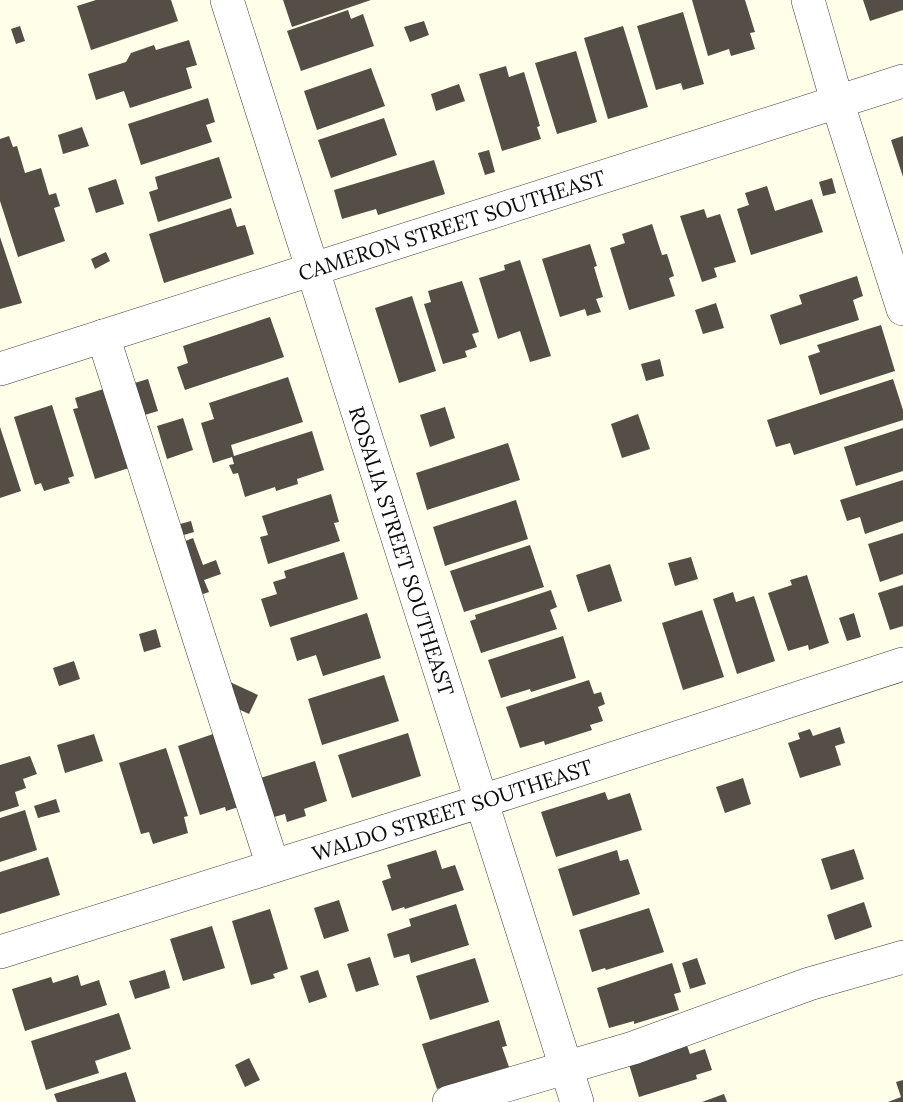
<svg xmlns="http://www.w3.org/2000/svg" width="903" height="1102" font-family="Lora,serif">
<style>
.building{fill:#544e47}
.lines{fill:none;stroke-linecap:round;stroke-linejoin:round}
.minor-casing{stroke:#3e3e3e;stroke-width:34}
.minor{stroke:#fff;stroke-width:33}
.labels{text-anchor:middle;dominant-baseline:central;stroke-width:6;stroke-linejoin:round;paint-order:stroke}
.street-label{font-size:21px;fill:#0b0b0b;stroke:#fff}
</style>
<rect width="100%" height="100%" fill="#fffee9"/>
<path class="building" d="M96,0H171L178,21L91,50L77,6Z
M283,0H371L292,27Z
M692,0H745L755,32L750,33L755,49L731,56L729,49L708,56Z
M863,0H903V10L870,21Z
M348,10L351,19L363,14L374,46L301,71L287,31Z
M683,12L704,84L683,90L681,83L656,90L637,26Z
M424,21L429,35L410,42L404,27Z
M20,26L25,41L16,44L11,29Z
M623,26L648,107L608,119L584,38Z
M189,40L197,65L186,68L192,88L130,108L124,91L96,100L88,74L126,62L131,53L154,45L156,50Z
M576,51L597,122L557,134L535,63Z
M506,66L509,77L524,72L540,126L537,127L541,139L502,151L479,74Z
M371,68L385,106L317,130L304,91Z
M459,84L465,101L436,111L431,94Z
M208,98L215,122L206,125L212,142L141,165L128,124Z
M384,118L397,155L331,178L318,140Z
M82,127L89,146L63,154L58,135Z
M9,136L13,147L17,146L25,173L41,168L49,195L56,193L60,206L54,208L65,241L18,257L0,201V139Z
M903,136V177L891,140Z
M489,150L495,172L485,175L478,153Z
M219,157L232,198L158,222L149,192L158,189L155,177Z
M434,160L445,194L378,215L376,209L342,219L334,190Z
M832,178L836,193L823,196L819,182Z
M116,179L124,204L96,213L88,188Z
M767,186L775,211L812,199L823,232L751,255L737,209L749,205L745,193Z
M231,208L237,227L245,225L254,254L164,283L149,234Z
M704,209L707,218L720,214L736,262L714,268L717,277L702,282L680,216Z
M652,224L662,255L667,254L674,276L669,278L675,296L629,310L610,248L625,243L622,234Z
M0,237L22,303L0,309Z
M590,244L597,266L594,267L603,297L596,299L601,312L587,316L585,309L560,317L542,259Z
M106,252L110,261L95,269L91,259Z
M520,260L551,356L530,362L520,331L498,339L479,278L505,270L504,265Z
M857,276L863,296L853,300L859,320L780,345L770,315L802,304L799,295Z
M462,281L479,332L472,334L477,347L465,351L467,357L443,364L424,304L431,302L428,291Z
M412,296L436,371L399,383L375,308Z
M716,303L724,328L703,334L695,310Z
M270,317L284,357L185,390L177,367L188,363L183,346Z
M881,325L895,371L820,395L808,356L820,352L817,345Z
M660,359L664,376L646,381L641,364Z
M288,377L303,422L231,445L234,456L312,431L324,470L297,479L298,484L276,491L275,487L245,497L238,473L233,474L229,465L234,464L232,457L213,463L201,423L214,419L209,403Z
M148,379L158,411L138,417L128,385Z
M893,379L903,410V420L794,455L790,443L776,447L767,420Z
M110,387L135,466L95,479L73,409L78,408L75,398Z
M52,405L74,476L68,478L70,483L44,491L41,483L35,485L14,417Z
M445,407L455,438L430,447L420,415Z
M638,414L650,449L622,458L611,424Z
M183,418L193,450L167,459L157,426Z
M0,427L21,491L0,498Z
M903,428V471L856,486L844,447Z
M508,443L520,480L427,510L416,473Z
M903,480V521L865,534L860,517L847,521L840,500Z
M331,494L339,522L334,523L340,541L268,564L260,537L268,535L262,516Z
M516,500L528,539L445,566L433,527Z
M191,521L194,532L177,537L173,526Z
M903,533V574L880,582L868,544Z
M193,538L203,565L216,560L221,574L204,580L209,592L191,598L183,542Z
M530,545L544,587L464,612L450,571Z
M344,552L358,599L270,627L261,599L277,594L273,582L286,578L284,571Z
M691,557L698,579L675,586L668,563Z
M610,564L622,601L588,612L576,575Z
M807,575L829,643L809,650L808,645L788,651L768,593L792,585L790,580Z
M903,585V626L890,630L878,593Z
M551,590L557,607L550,610L557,629L481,653L470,621L476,619L475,615Z
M733,592L736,602L754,596L775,661L737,674L713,599Z
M702,610L724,677L683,690L662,623Z
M367,613L381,658L323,676L316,655L297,661L290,638Z
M854,613L861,637L847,641L839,618Z
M156,629L161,647L144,652L139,634Z
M563,636L576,678L531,692L530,689L501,698L488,660Z
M74,661L80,679L59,686L53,668Z
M384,675L399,721L322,745L308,699Z
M589,680L594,694L601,692L605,704L598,707L603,721L590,725L592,730L545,745L544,741L520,748L506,707Z
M230,682L258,695L249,714L221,701Z
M840,727L845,743L835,746L841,765L800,778L788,743L800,739L798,733L810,729L813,736Z
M225,730L248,804L226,811L225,807L200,815L178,746Z
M408,733L421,776L352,798L338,755Z
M94,734L103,761L65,773L57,745Z
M166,748L188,816L184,817L188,833L153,844L149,832L141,834L119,763Z
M30,756L37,774L23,779L26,788L15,792L19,806L0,812V765Z
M315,761L327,801L304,809L306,816L287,822L285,814L263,820L251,781Z
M743,778L751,804L725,813L716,787Z
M605,792L608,800L630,793L642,830L556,857L541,812Z
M56,799L60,812L38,818L34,806Z
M25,810L37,850L0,862V818Z
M854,849L864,879L831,890L821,859Z
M436,850L442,869L455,865L464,890L405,909L404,907L392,911L382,881L391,878L387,865Z
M617,850L620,861L628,859L640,894L573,916L558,869Z
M48,857L60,895L0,914V872Z
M339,900L349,931L324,939L314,908Z
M864,902L872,927L835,940L827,915Z
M456,904L469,945L411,963L409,954L394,958L387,934L411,926L409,919Z
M649,908L664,952L606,970L605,968L592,972L579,930Z
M270,909L288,969L273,974L275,978L251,985L232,921Z
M212,926L225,968L183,981L170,939Z
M370,957L379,985L356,992L347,964Z
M475,958L489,1002L430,1020L416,976Z
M697,958L706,984L690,989L682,963Z
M672,963L681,992L674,994L679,1010L634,1024V1021L609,1028L597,988Z
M165,970L170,988L135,999L129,981Z
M318,970L327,997L309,1003L300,976Z
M78,975L81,986L99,980L107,1005L25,1031L12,989L51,977L53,983Z
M119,1013L131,1049L95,1061L99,1073L46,1090L31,1041Z
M499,1020L507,1046L502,1047L509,1067L437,1089L422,1044Z
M685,1040L690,1054L705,1049L712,1070L696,1075L697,1079L639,1097L627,1058Z
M249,1058L260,1080L245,1087L235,1065Z
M126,1072L136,1102H57L54,1094Z
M903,1080V1102H888L901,1097L896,1082Z
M724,1094L727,1102H702Z"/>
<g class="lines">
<defs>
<g id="minor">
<path id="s1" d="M227,0L577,1102"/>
<path d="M808,0L837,101L903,309"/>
<path d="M103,336L202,647L273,866"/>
<path id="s2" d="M0,369L903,81"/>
<path id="s3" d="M0,952L507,793L903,664"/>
<path d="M449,1102L633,1048L809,984L903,957"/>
</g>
</defs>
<use href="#minor" class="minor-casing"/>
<use href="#minor" class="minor"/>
</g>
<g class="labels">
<g class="street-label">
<text stroke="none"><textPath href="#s2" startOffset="474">CAMERON STREET SOUTHEAST</textPath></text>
<text stroke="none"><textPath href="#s1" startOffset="578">ROSALIA STREET SOUTHEAST</textPath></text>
<text stroke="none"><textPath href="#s3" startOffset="474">WALDO STREET SOUTHEAST</textPath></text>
</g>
</g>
</svg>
